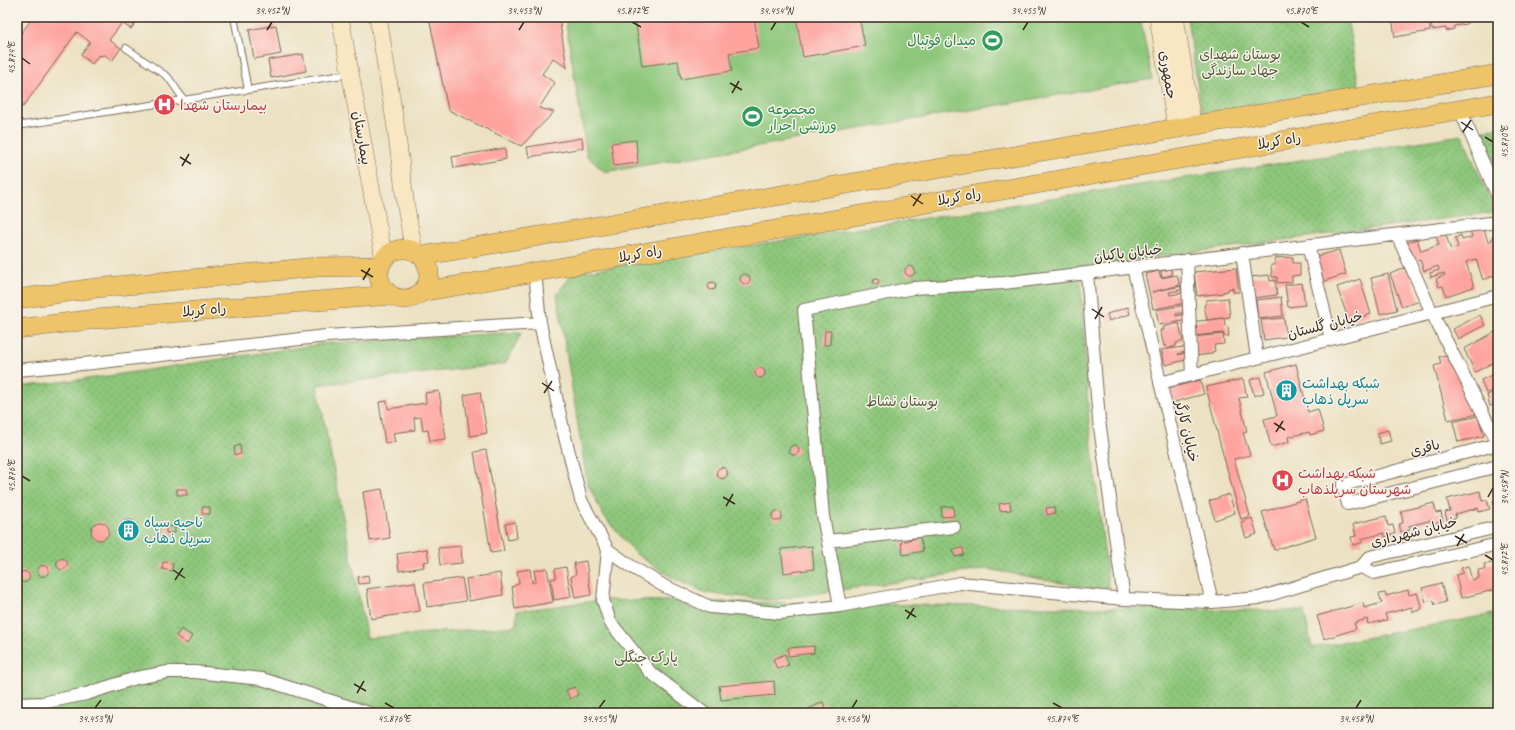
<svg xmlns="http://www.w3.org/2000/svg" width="1515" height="730" font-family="Caveat,'Playpen Sans Arabic',sans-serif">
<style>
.park{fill:url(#park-dots);stroke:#64784c}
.pitch{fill:#8ec77b;stroke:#64784c}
.building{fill:#ffa39f}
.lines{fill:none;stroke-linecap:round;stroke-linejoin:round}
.lane-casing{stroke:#796a58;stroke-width:8}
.street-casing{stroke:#796a58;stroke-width:14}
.secondary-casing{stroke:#796a58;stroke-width:18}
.primary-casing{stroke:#796a58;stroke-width:20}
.lane{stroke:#fff;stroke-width:6}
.street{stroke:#fff;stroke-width:12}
.secondary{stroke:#f9e7c3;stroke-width:17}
.primary{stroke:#efc469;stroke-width:19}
.ticks{fill:none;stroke:#3b2a1e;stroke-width:1.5}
.labels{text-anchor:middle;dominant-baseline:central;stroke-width:3;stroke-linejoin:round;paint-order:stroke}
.leisure-label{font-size:14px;fill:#27864d;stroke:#f7f3e8;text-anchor:end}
.park-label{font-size:14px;fill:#54593a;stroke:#f7f3e8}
.street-label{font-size:14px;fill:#3b2a1e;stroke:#f7f3e8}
.health-label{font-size:14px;fill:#be3a42;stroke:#f7f3e8;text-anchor:start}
.culture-label{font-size:14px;fill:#0d838f;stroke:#f7f3e8;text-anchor:start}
.neatline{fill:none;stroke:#3b2a1e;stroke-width:1.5}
.ticks-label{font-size:10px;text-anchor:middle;fill:#3b2a1e}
</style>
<defs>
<pattern id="park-dots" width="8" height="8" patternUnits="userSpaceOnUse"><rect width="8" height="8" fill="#8ec77b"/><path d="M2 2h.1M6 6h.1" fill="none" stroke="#75a264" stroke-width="1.8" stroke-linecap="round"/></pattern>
</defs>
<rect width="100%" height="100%" fill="#f7f3e8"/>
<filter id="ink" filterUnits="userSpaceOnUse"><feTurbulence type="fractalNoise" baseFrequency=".025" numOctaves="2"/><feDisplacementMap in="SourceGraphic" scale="8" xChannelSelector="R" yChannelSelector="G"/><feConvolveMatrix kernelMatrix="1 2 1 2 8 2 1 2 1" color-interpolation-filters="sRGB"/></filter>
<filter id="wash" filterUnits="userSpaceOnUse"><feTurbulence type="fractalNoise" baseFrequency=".012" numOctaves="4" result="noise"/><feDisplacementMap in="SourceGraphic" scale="16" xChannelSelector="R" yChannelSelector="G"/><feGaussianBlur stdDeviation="0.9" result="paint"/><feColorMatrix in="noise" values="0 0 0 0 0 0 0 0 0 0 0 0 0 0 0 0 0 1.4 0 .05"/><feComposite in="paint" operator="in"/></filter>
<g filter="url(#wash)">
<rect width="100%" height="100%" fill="#ece2c3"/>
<path class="park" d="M1187,17H1347L1359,87L1202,114Z
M1498,127V171L1479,132Z
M1462,135L1495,212L1080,267L1089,422L1109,592L988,569L770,600L706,593L671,577L636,554L604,517L587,482L557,294L573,273Z
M522,332L505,364L317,385L367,638L516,626L517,611L603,600L1304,611L1312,648L1498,613V713H17V387L94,378L329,343Z"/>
<path class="pitch" d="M565,17H1140L1152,79L605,172L587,156Z"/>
<g id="blocks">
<path class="building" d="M33,17H140L131,29L122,23L109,40L121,48L112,61L105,55L98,56L92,64L81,55L90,42L77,32L23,107L20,105L17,109V39Z
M429,17H559L567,68L553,58L542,74L555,83L539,108L554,112L521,146L448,110Z
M635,17H754L759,48L729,53L732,71L681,79L678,61L642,66Z
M796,17H859L865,46L803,57Z
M1392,17H1428L1430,31L1395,37Z
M1430,17H1466L1467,24L1454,26V29L1446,31V28L1432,30Z
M276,25L281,54L254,59L249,30Z
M303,54L306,71L271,78L268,60Z
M582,138L583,148L529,157L527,147Z
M636,140L638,163L614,166L611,143Z
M505,148L506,159L454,168L452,157Z
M1483,226L1488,242L1492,240V237L1497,235L1498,239V274L1483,280L1476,259L1466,262L1474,287L1446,296L1443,286L1439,287L1436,279L1445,275L1444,273L1431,277L1430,273L1439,270L1438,266L1424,271L1420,259L1412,262L1406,243L1417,239L1421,251L1439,245L1436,236L1445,233L1451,250L1458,247L1455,238L1461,235L1462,240L1472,237L1470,230Z
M1339,250L1346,274L1321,282L1314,257Z
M1293,257V263H1300V275L1292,276V282L1277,283V277H1272L1271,265H1275V258Z
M905 271a5 5 0 1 1 10 0a5 5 0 1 1-10 0Z
M1408,267L1420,301L1402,307L1390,274Z
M1236,268L1239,292H1233V288L1228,289V291L1223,292V293L1197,296L1194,272Z
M1171,269L1172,275L1162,277L1161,271Z
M1159,271L1161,278L1177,275L1180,285L1152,292L1181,286V290L1169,292L1170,295L1183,293L1185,303L1153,309L1145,274Z
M1388,274L1397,310L1380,314L1371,278Z
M740 279a5 5 0 1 1 10 0a5 5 0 1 1-10 0Z
M1269,275L1270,281L1275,280L1277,295L1253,298L1251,277Z
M873 282a3 3 0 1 1 6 0a3 3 0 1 1-6 0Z
M1360,279L1371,314L1349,321L1337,287Z
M708 286a4 4 0 1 1 8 0a4 4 0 1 1-8 0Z
M1302,283L1305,305L1288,307L1285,285Z
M1281,297L1283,316L1258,319L1256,300Z
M1228,298L1230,317L1207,320L1204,305L1206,304V300Z
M1185,305L1186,312L1176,314V316L1187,314L1188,320L1159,325L1156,310Z
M1128,307L1130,314L1109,321L1107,314Z
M1480,315L1485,325L1458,339L1453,329Z
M1224,318L1225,326L1228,327L1229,336H1224L1223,333L1193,336L1191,322Z
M1284,318L1286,337L1264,340L1261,320Z
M1179,323L1183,341L1176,343V346L1167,349L1185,347L1186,352L1178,354V355L1185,353L1186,360L1165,365L1161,350L1166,349L1165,346H1167H1164L1160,330H1164L1163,327Z
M825,331H831L830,345H824Z
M1495,332L1498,338V360L1475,372L1464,349Z
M1223,334L1224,344L1214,345L1215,351L1212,352V354L1194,356L1192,337Z
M1439,356L1451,357L1478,414L1448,420L1434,366L1441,364Z
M1296,364L1308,412L1318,409L1324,431L1310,435L1309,432L1288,437L1289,442L1271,447L1264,419L1277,416L1266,372Z
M755 373a5 5 0 1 1 10 0a5 5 0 1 1-10 0Z
M1498,372V390L1486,393L1481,380Z
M1260,377L1264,393L1254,396L1250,380Z
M1243,379L1247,397L1239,398L1247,432L1243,433L1250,455L1234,459L1250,516L1241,519L1221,447L1206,387Z
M1200,380L1204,394L1171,403L1167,389Z
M439,391L446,439L430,441L428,430L423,431L421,417L414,418L415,430L393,433L395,442L385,443L379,402L387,401L388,409L426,403L425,393Z
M1498,391V404L1490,406L1487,395Z
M480,392L487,433L470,436L464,395Z
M1478,416L1484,436L1458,442L1453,422Z
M1388,430L1391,441L1380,444L1377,433Z
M240,445L241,454L235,455L234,447Z
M789 450a5 5 0 1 1 10 0a5 5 0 1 1-10 0Z
M486,450L504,551L491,553L474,452Z
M716.5 473a5.5 5.5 0 1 1 11 0a5.5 5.5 0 1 1-11 0Z
M1498,487V499H1497L1495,488Z
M177,489H186L187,495H177Z
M382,489L390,538L370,541L363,492Z
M1480,491L1482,501L1487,500L1490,509L1479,512L1478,508L1455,514L1456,518L1447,520L1445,512L1450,511L1447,499Z
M1229,494L1235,513L1215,520L1209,501Z
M1305,499L1316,537L1274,550L1262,512Z
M1498,500V508L1495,509L1493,501Z
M1010,502L1011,510L1000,511L999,504Z
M1434,503L1436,513L1441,512L1443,521L1433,524L1432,520L1409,526L1410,530L1401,532L1399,524L1403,523L1401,511Z
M953,506L954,516L942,517L941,507Z
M202,507H210V514H202Z
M1054,507L1055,513L1047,515L1046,508Z
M772 516a5 5 0 1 1 10 0a5 5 0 1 1-10 0Z
M1386,516L1388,526L1393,525L1395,534L1385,537L1384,533L1361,539L1362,543L1353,545L1351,537L1356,536L1353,524Z
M1252,518L1257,534L1246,538L1241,522Z
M120 529a9 9 0 1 1 18 0a9 9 0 1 1-18 0Z
M91 531a9 9 0 1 1 18 0a9 9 0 1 1-18 0Z
M515,522L517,538L508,540L505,524Z
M166,526L175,527V533H166Z
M920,537L923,551L903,555L901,542Z
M461,546L462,563L440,565L438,548Z
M812,546L814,569L784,573L781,549Z
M963,548L964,555L955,557L953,550Z
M427,549L429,561L423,562L424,567L399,571L397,554Z
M56.5 564a5.5 5.5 0 1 1 11 0a5.5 5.5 0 1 1-11 0Z
M586,561L591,595L575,598L571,577L576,574L574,563Z
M163,562L173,563L172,571L162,569Z
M1494,563L1495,567L1498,566V589L1461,598L1456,575L1463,573L1461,568L1468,566L1472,580L1479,578L1478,570L1485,569L1484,564Z
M37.5 571a5.5 5.5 0 1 1 11 0a5.5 5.5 0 1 1-11 0Z
M566,567L571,597L554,600L551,579L556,578L555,569Z
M547,568L553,602L515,609L512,587L519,583L517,571L530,569L532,583L536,581L534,571Z
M18.5 577a5.5 5.5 0 1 1 11 0a5.5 5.5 0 1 1-11 0Z
M500,573L503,595L469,601L466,579Z
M368,575L369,583L359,584L358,577Z
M462,578L466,601L427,607L424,583Z
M415,582L420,611L371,619L367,589Z
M1441,583L1446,602L1435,605L1433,600L1426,602L1422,588Z
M1408,590L1409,595L1417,593L1422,609L1413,612L1412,607L1385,614L1387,620L1368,624L1367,619L1354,623L1356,629L1324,639L1317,616L1363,603L1364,608L1382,603L1379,594L1385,593L1386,596Z
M181,629L192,636L187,644L176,636Z
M814,646V653L788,656V648Z
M785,654L789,665L777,669L773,659Z
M774,681L775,695L721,700L719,686Z
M575,687L578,695L570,699L566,690Z
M823,702L828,713H809L808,709Z
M496,710L507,711V713H495Z"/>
</g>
</g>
<g filter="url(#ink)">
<use href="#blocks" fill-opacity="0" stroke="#796a58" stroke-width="1"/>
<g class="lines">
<defs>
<path id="lane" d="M234,17L248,90
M126,48L168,77L184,100
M17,121L23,125L349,74"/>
<path id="street" d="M1460,110L1498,197
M1397,235L1432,313L1498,443
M1308,245L1331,339
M1242,253L1257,358
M1187,260L1192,375
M1133,267L1212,602
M535,272L540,323L563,429L581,500L608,550L603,600L610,622L650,672L704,713
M17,370L93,363L326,336L540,323
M1160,383L1498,296
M1498,444L1343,485L1348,504L1498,466
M828,541L954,527
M608,550L632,567L664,586L710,607L780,613L840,606L960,583L1124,599L1212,602L1259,598L1361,567
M1361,567L1370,557L1498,527
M1361,567L1374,573L1498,544
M1124,599L1099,420L1087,273L1498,222
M840,606L823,516L804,310L913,288L1004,283L1087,273
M17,704L42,703L86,694L136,678L168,672H195L262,679L369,713"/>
<path id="secondary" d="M340,17L384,259
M378,17L396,128L406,207L414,252
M1158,17L1175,121L1186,127L1192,122L1175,17"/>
<path id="primary" d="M379 274a25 25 0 1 1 50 0a25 25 0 1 1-50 0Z
M421,256L1498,74
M421,292L1498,103
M17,299L96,288L317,267L380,266
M17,329L96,319L391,295"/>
</defs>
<use href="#lane" class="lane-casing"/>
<use href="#street" class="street-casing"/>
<use href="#secondary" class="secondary-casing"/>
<use href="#primary" class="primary-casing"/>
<use href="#lane" class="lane"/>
<use href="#street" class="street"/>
<use href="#secondary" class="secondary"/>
<use href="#primary" class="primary"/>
</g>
</g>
<path class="ticks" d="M632,22L641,27M1301,22L1309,27M267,30L272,22M519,30L524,22M771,30L776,22M1023,30L1028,22M22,58L30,64M730,83L742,90M732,93L739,81M1461,122L1473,130M1463,132L1471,120M1485,137L1493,142M180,157L191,164M182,166L189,154M911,196L923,204M913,206L921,194M361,270L373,277M363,280L370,268M1092,309L1104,317M1095,319L1102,307M542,383L554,391M544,393L552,381M1274,423L1285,430M1276,432L1283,421M22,476L30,481M723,497L735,504M1488,497L1493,488M726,506L733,494M1455,536L1467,543M1457,546L1464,534M1485,555L1493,560M173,570L185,578M175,580L183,568M905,610L916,617M907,619L914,608M354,684L366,691M357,693L364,681M385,703L394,708M1053,703L1062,708M95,708L101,700M599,708L605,700M852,708L857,700M1356,708L1361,700"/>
<defs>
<symbol id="stadium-disc" viewBox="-11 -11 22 22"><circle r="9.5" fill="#2e9e5b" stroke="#f7f3e8"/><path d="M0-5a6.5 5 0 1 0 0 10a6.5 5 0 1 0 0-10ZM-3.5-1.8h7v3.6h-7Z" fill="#fff"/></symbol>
<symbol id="hospital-disc" viewBox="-11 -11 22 22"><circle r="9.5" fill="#e0444e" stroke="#f7f3e8"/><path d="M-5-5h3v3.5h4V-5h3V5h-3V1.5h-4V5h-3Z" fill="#fff"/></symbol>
<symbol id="building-disc" viewBox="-11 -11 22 22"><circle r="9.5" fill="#0f9aa8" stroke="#f7f3e8"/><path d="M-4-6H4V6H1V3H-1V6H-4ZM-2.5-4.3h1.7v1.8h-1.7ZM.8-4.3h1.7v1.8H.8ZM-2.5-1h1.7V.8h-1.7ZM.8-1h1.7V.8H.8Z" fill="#fff"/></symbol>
</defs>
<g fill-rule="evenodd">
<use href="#stadium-disc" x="980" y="28" width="25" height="25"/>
<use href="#hospital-disc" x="152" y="92" width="25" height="25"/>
<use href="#stadium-disc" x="740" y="104" width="25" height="25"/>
<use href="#building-disc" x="1274" y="378" width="25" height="25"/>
<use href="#hospital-disc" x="1270" y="468" width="25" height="25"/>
<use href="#building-disc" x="116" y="518" width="25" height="25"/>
</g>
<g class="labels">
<g class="leisure-label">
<text x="976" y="40">میدان فوتبال</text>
<text x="768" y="109" text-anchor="start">مجموعه<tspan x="768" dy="16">ورزشی احرار</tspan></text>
</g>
<g class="park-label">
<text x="1240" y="54">بوستان شهدای<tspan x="1240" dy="16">جهاد سازندگی</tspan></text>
<text x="902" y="401">بوستان نشاط</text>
<text x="646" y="657">پارک جنگلی</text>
</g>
<g class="street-label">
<text transform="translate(1168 75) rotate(81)">جمهوری</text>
<text transform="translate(362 138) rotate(80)">بیمارستان</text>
<text transform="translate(1279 141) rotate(-10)">راه کربلا</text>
<text transform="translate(959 197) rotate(-10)">راه کربلا</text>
<text transform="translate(1128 253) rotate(-7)">خیابان پاکبان</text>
<text transform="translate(640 254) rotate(-10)">راه کربلا</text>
<text transform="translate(204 310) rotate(-5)">راه کربلا</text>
<text transform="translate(1325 325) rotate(-14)">خیابان گلستان</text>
<text transform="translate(1187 431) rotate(77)">خیابان کارگر</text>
<text transform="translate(1425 448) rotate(-15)">باقری</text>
<text transform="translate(1414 532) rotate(-14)">خیابان شهرداری</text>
</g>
<g class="health-label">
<text x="180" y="105">بیمارستان شهدا</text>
<text x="1298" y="473">شبکه بهداشت<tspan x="1298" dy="16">شهرستان سرپلذهاب</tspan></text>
</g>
<g class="culture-label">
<text x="1302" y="383">شبکه بهداشت<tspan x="1302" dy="16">سرپل ذهاب</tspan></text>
<text x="144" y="522">ناحیه سپاه<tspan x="144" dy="16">سرپل ذهاب</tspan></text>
</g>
</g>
<rect width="1515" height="730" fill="none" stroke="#f7f3e8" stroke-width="44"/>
<rect x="22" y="22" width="1471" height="686" class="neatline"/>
<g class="ticks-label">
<text x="272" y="14">34.452°N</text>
<text x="524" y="14">34.453°N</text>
<text x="632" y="14">45.872°E</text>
<text x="776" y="14">34.454°N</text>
<text x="1028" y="14">34.455°N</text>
<text x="1301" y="14">45.870°E</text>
<text transform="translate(11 58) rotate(-90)" y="4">45.874°E</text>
<text transform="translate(1504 142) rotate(-90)" y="4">45.870°E</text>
<text transform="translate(11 476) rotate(-90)" y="4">45.876°E</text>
<text transform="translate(1504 488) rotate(-90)" y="4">34.458°N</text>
<text transform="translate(1504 560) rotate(-90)" y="4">45.872°E</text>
<text x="95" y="722">34.453°N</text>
<text x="394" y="722">45.876°E</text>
<text x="599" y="722">34.455°N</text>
<text x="852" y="722">34.456°N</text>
<text x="1062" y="722">45.874°E</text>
<text x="1356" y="722">34.458°N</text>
</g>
</svg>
